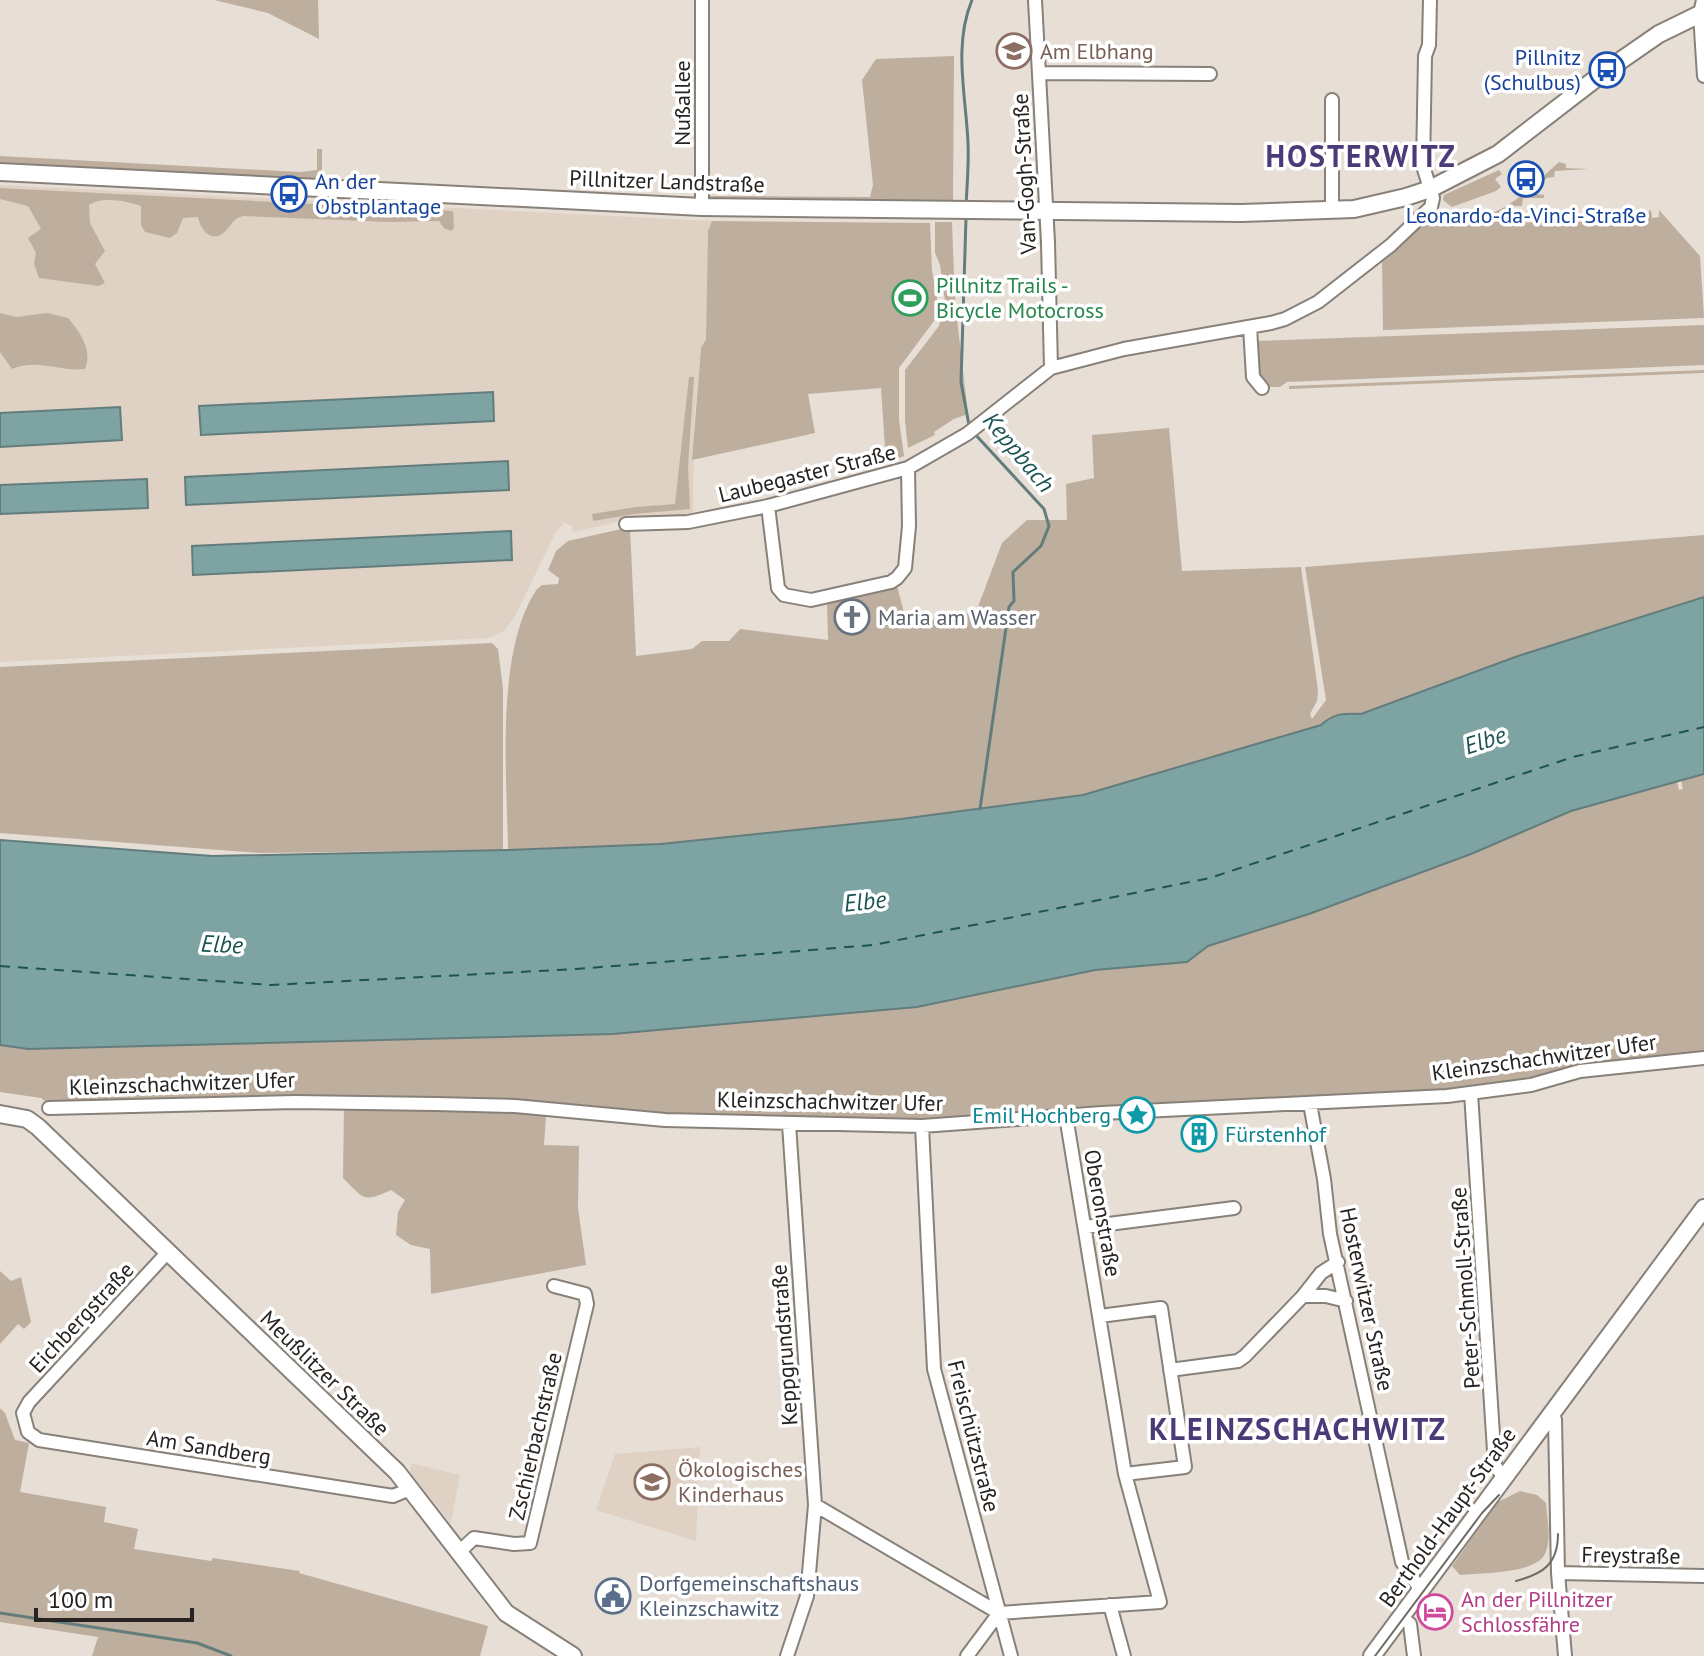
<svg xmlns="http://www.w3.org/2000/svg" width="1704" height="1656" font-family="'PT Sans',sans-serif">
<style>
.built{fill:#dfd1c4}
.green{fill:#beae9d}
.water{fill:#7da3a3;stroke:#637d7c;stroke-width:2}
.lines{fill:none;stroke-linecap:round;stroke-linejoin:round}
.stream{stroke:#637d7c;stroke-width:3}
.ferry{stroke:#1c5454;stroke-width:2;stroke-dasharray:10 8;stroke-linecap:butt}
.street-casing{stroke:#888179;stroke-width:16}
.secondary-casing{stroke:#888179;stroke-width:20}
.street{stroke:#fff;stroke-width:12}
.secondary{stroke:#fff;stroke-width:16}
.tram{stroke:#6e6a64;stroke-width:2}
.labels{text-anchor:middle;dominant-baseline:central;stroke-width:7;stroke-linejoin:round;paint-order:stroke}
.education-label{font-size:22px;fill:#785e54;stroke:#fff;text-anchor:start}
.transit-label{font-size:22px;fill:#164399;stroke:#fff;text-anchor:end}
.street-label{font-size:22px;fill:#262320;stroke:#fff}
.leisure-label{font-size:22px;fill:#27864d;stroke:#fff;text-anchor:start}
.worship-label{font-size:22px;fill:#5b616d;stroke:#fff;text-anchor:start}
.culture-label{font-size:22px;fill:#0d838f;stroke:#fff;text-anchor:end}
.service-label{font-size:22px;fill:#4e5e75;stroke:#fff;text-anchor:start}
.hotel-label{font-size:22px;fill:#b23c85;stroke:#fff;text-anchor:start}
.water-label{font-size:24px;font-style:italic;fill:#1c5454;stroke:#fff}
.district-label{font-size:30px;font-weight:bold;letter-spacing:2px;fill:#4b3a77;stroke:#fff}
</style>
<rect width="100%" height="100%" fill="#e7dfd6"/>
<path class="built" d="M0,185L712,221L708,231L706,339L701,348L694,424L693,514L621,521L574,532L571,530L572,526L564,523L556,532L514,618L504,631L489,638L0,662Z
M700,1447L696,1541L596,1510L615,1454Z
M411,1463L460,1475L451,1523L410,1473Z"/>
<path class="green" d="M214,0H318L319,39L268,13Z
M954,56L953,201L709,199L705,196L870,197L873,185L862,80L876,59Z
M317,149H322V174L318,180L0,163V156L300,172L317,170Z
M1559,162L1566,164V168L1589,169L1555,171L1554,177L1547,178L1536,188V194L1544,195V198H1523L1522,206H1515L1511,210L1510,223L1542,222L1543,214H1546L1547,222L1572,221L1573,214H1576V221L1609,220V213H1612L1613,219L1648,218L1649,211L1651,210L1652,218L1659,217V210L1700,256L1704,318L1383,330L1382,257L1427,218C1437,222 1448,221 1459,220C1502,219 1528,190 1559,162Z
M1499,170L1502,174L1495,179L1501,187L1496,191L1452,207L1443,200L1444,195Z
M0,188L453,211L454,228L451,231L444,228L439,221L389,222L243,216C231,219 231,228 222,234C209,242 200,228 198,217L183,218L177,233L170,238L145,232L141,225V206C126,201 102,196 89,205L90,223L105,251L95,264L105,283L99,286L39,278L34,264L36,253L28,238L41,229L28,206L0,199Z
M712,221L930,223L932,271L938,303L934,321L899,368V420L904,456L886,463L881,388L808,394L815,433L692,460L701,348L706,339L708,231Z
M935,222H952L955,301L968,414L954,419L934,432L935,435L908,448L905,421V370L939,326L945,301L940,265L935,253Z
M0,313L16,317L47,313L68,318C80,332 93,350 85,369C61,372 36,358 12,369L0,352Z
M1704,325V365L1287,382L1280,387H1269L1257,374L1256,341Z
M1704,370V373L1289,389V386Z
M689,377H694L688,466L690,509L634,514L593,521L592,514L636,507L675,504Z
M1169,428L1182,571L1301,567L1318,691L1317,701L1310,714L1312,719L1326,700L1305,567L1704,535V597L1518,656L1361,714C1344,713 1334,713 1321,725L1083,795L901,819L661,844L508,850C507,776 495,651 537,589L542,585L558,584L559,578L548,570L556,551L568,541L630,527L636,656L692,649L702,641H729L740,629L828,640L827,601L897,586L907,624L976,612L1002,543L1027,520H1067L1066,484L1094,478L1092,435Z
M492,643L498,649L503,689V850L260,853L0,833V667Z
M1704,774V1054L1457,1092L1308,1101L1305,1097L1291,1101L1174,1103L921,1122L621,1113L518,1101L52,1107L41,1098L0,1092V1045L28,1049L1187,962L1208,946L1309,914L1471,854L1571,811L1677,781L1679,790L1683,789L1681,780Z
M344,1104L510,1111L546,1116L544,1145L579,1146L578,1208L586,1265L431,1294L430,1249L411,1245L396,1235L398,1212L405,1200L391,1190C363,1203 364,1199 343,1178Z
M0,1271L11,1281L21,1277L31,1322L24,1329L18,1324L0,1344Z
M0,1408L5,1413L15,1440L29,1443L20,1492L106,1507L104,1522L138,1529L134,1549L211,1561L213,1558L300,1571L299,1573L488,1626L480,1656H92L98,1637L0,1622Z
M1520,1491L1537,1495L1546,1503C1547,1518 1552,1539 1545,1554C1535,1574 1481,1573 1460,1575L1452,1566L1498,1502Z"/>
<path class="water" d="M493,392L494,421L201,435L199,406Z
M120,407L122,440L0,447V413Z
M508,461L509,490L186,505L185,477Z
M147,479L148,508L0,514V485Z
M511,531L512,560L193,575L192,546Z
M1704,597V774L1571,811L1471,854L1309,914L1208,946L1187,962L1095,970L917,1007L613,1034L28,1049L0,1045V840L212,856L508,850L661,844L901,819L1083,795L1321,725C1334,713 1344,713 1361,714L1518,656Z"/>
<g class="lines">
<path class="stream" d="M966,206C967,185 969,164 968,143C966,95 953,46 972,0
M966,218L961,382L969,425
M973,432L1044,509L1049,526L1041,546L1013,572L1014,601L1009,607L980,809
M0,1613L197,1643L231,1656"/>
<path class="ferry" d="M0,966L271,985L576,969L873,945L1210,878L1573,757L1704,727"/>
<defs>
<path id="street" d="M1035,0L1048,242L1051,368
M1703,0L1700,14L1704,76
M1039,73L1210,74
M1332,100V210
M702,207V0
M1250,327L1253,377L1262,388
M768,506L778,588L784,595L811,600L891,582L897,578L905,568L909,526L908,468
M626,524L688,522L768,506L908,468L967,434L1051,368L1124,349L1271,323L1285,319L1318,302L1391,245L1431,207L1433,198L1423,166L1425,56L1429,45L1430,0
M1471,1093L1495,1466L1504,1477
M1310,1104L1324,1179L1330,1234L1402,1562L1420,1589
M49,1108L295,1102L436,1104L515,1106L665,1120L922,1126L1102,1113L1447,1096L1531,1085L1580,1071L1704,1058
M922,1126L934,1369L1011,1656
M1085,1227L1234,1208
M167,1253L29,1402L23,1413L28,1432L39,1440L393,1496L410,1489
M1303,1296H1326L1346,1301
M1100,1316L1161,1308L1185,1467L1125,1474
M1170,1370L1238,1361L1245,1356L1303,1296L1321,1273L1338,1262
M1550,1415L1555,1419L1558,1573L1565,1656
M815,1505L999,1613L1160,1602L1125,1474L1066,1116
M458,1553L474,1538L514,1544L530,1543L587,1304L585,1294L554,1286
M1558,1573L1704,1576
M1110,1605L1124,1656
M1401,1617L1410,1624L1414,1656
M787,1656L807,1596L815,1505L789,1124
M967,1656L999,1613"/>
<path id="secondary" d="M0,172L702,207L1241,213L1354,209L1406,197L1430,189L1498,154L1607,70L1659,34L1704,12
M0,1114L27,1119L38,1127L397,1472L506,1613L573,1656
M1372,1656L1704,1208"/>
</defs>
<use href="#street" class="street-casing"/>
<use href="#secondary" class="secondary-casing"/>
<use href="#street" class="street"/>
<use href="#secondary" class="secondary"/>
<path class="tram" d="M1516,1581C1542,1574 1558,1565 1558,1534
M1375,1656L1482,1513L1499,1495"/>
</g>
<defs>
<symbol id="school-ring" viewBox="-11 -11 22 22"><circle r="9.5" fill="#fff" stroke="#8d6e63" stroke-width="1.5"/><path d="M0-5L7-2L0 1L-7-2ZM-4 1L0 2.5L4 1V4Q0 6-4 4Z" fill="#8d6e63"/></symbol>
<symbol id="bus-ring" viewBox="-11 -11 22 22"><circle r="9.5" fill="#fff" stroke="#1a4fb4" stroke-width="1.5"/><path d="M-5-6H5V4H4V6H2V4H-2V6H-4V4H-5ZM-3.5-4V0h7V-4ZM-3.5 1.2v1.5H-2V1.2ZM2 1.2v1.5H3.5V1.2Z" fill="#1a4fb4"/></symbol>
<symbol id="stadium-ring" viewBox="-11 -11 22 22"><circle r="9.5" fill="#fff" stroke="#2e9e5b" stroke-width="1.5"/><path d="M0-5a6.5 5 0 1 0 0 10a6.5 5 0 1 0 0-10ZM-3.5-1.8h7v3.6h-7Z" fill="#2e9e5b"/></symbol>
<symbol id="church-ring" viewBox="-11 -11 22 22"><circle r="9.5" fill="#fff" stroke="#6b7280" stroke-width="1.5"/><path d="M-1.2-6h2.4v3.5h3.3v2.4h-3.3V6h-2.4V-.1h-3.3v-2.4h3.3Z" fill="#6b7280"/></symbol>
<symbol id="sight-ring" viewBox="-11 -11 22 22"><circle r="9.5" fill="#fff" stroke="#0f9aa8" stroke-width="1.5"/><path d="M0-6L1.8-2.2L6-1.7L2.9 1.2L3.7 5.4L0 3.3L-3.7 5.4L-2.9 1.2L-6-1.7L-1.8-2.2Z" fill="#0f9aa8"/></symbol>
<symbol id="building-ring" viewBox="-11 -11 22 22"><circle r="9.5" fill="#fff" stroke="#0f9aa8" stroke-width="1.5"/><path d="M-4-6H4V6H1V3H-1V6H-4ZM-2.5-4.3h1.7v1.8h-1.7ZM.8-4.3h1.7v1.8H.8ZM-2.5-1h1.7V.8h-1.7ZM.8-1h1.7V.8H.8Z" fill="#0f9aa8"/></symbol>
<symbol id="civic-ring" viewBox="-11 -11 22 22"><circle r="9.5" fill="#fff" stroke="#5c6f8a" stroke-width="1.5"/><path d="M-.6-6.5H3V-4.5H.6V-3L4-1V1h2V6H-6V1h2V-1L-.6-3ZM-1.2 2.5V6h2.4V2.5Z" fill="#5c6f8a"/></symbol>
<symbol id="hotel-ring" viewBox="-11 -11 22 22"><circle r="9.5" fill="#fff" stroke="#d1479c" stroke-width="1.5"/><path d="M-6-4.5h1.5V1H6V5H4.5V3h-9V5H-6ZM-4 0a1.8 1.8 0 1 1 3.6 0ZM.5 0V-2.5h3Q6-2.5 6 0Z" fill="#d1479c"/></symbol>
</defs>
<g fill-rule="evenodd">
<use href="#school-ring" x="994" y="31" width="40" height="40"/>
<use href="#bus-ring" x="1587" y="50" width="40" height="40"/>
<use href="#bus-ring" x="1506" y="159" width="40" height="40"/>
<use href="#bus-ring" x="269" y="174" width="40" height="40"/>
<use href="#stadium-ring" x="890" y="278" width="40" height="40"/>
<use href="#church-ring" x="832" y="597" width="40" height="40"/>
<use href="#sight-ring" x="1117" y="1095" width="40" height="40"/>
<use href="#building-ring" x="1179" y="1114" width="40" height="40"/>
<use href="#school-ring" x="632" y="1462" width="40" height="40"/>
<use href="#civic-ring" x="593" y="1576" width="40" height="40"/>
<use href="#hotel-ring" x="1415" y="1592" width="40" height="40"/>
</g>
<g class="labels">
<g class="education-label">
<text x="1040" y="51">Am Elbhang</text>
<text x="678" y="1469">Ökologisches<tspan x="678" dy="25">Kinderhaus</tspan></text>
</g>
<g class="transit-label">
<text x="1581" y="57">Pillnitz<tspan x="1581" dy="25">(Schulbus)</tspan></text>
<text x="315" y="181" text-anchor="start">An der<tspan x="315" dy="25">Obstplantage</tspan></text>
<text x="1526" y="215" text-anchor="middle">Leonardo-da-Vinci-Straße</text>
</g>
<g class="street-label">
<text transform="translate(682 103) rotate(-90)">Nußallee</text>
<text transform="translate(1024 174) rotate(-93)">Van-Gogh-Straße</text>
<text transform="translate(667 181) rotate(2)">Pillnitzer Landstraße</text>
<text transform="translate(807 473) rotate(-14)">Laubegaster Straße</text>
<text transform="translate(1544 1057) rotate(-8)">Kleinzschachwitzer Ufer</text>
<text transform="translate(182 1083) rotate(-2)">Kleinzschachwitzer Ufer</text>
<text transform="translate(830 1101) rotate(1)">Kleinzschachwitzer Ufer</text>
<text transform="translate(1103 1213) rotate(80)">Oberonstraße</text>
<text transform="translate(1465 1288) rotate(-94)">Peter-Schmoll-Straße</text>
<text transform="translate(1367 1299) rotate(78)">Hosterwitzer Straße</text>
<text transform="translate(81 1317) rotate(-47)">Eichbergstraße</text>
<text transform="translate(784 1345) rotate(-94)">Keppgrundstraße</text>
<text transform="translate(325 1373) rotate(44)">Meußlitzer Straße</text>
<text transform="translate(535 1436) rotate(-77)">Zschierbachstraße</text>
<text transform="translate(974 1436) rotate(76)">Freischützstraße</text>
<text transform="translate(209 1447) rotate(9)">Am Sandberg</text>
<text transform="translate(1447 1517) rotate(-54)">Berthold-Haupt-Straße</text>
<text transform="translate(1631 1555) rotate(1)">Freystraße</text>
</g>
<g class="leisure-label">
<text x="936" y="285">Pillnitz Trails -<tspan x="936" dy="25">Bicycle Motocross</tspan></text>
</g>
<g class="worship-label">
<text x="878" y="617">Maria am Wasser</text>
</g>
<g class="culture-label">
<text x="1111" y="1115">Emil Hochberg</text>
<text x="1225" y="1134" text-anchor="start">Fürstenhof</text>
</g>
<g class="service-label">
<text x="639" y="1583">Dorfgemeinschaftshaus<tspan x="639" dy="25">Kleinzschawitz</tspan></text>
</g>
<g class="hotel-label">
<text x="1461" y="1599">An der Pillnitzer<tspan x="1461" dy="25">Schlossfähre</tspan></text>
</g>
<g class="water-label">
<text transform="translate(1019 452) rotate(50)">Keppbach</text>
<text transform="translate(1485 740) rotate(-18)">Elbe</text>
<text transform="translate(865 901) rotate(-6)">Elbe</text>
<text transform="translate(222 944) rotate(3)">Elbe</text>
</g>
<g class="district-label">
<text x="1361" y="155">HOSTERWITZ</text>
<text x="1298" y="1428">KLEINZSCHACHWITZ</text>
</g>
</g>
<path d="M36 1608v12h156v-12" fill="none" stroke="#262320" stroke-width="4"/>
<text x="48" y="1608" font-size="24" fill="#262320" stroke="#ffffff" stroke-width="6" paint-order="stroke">100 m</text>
</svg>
